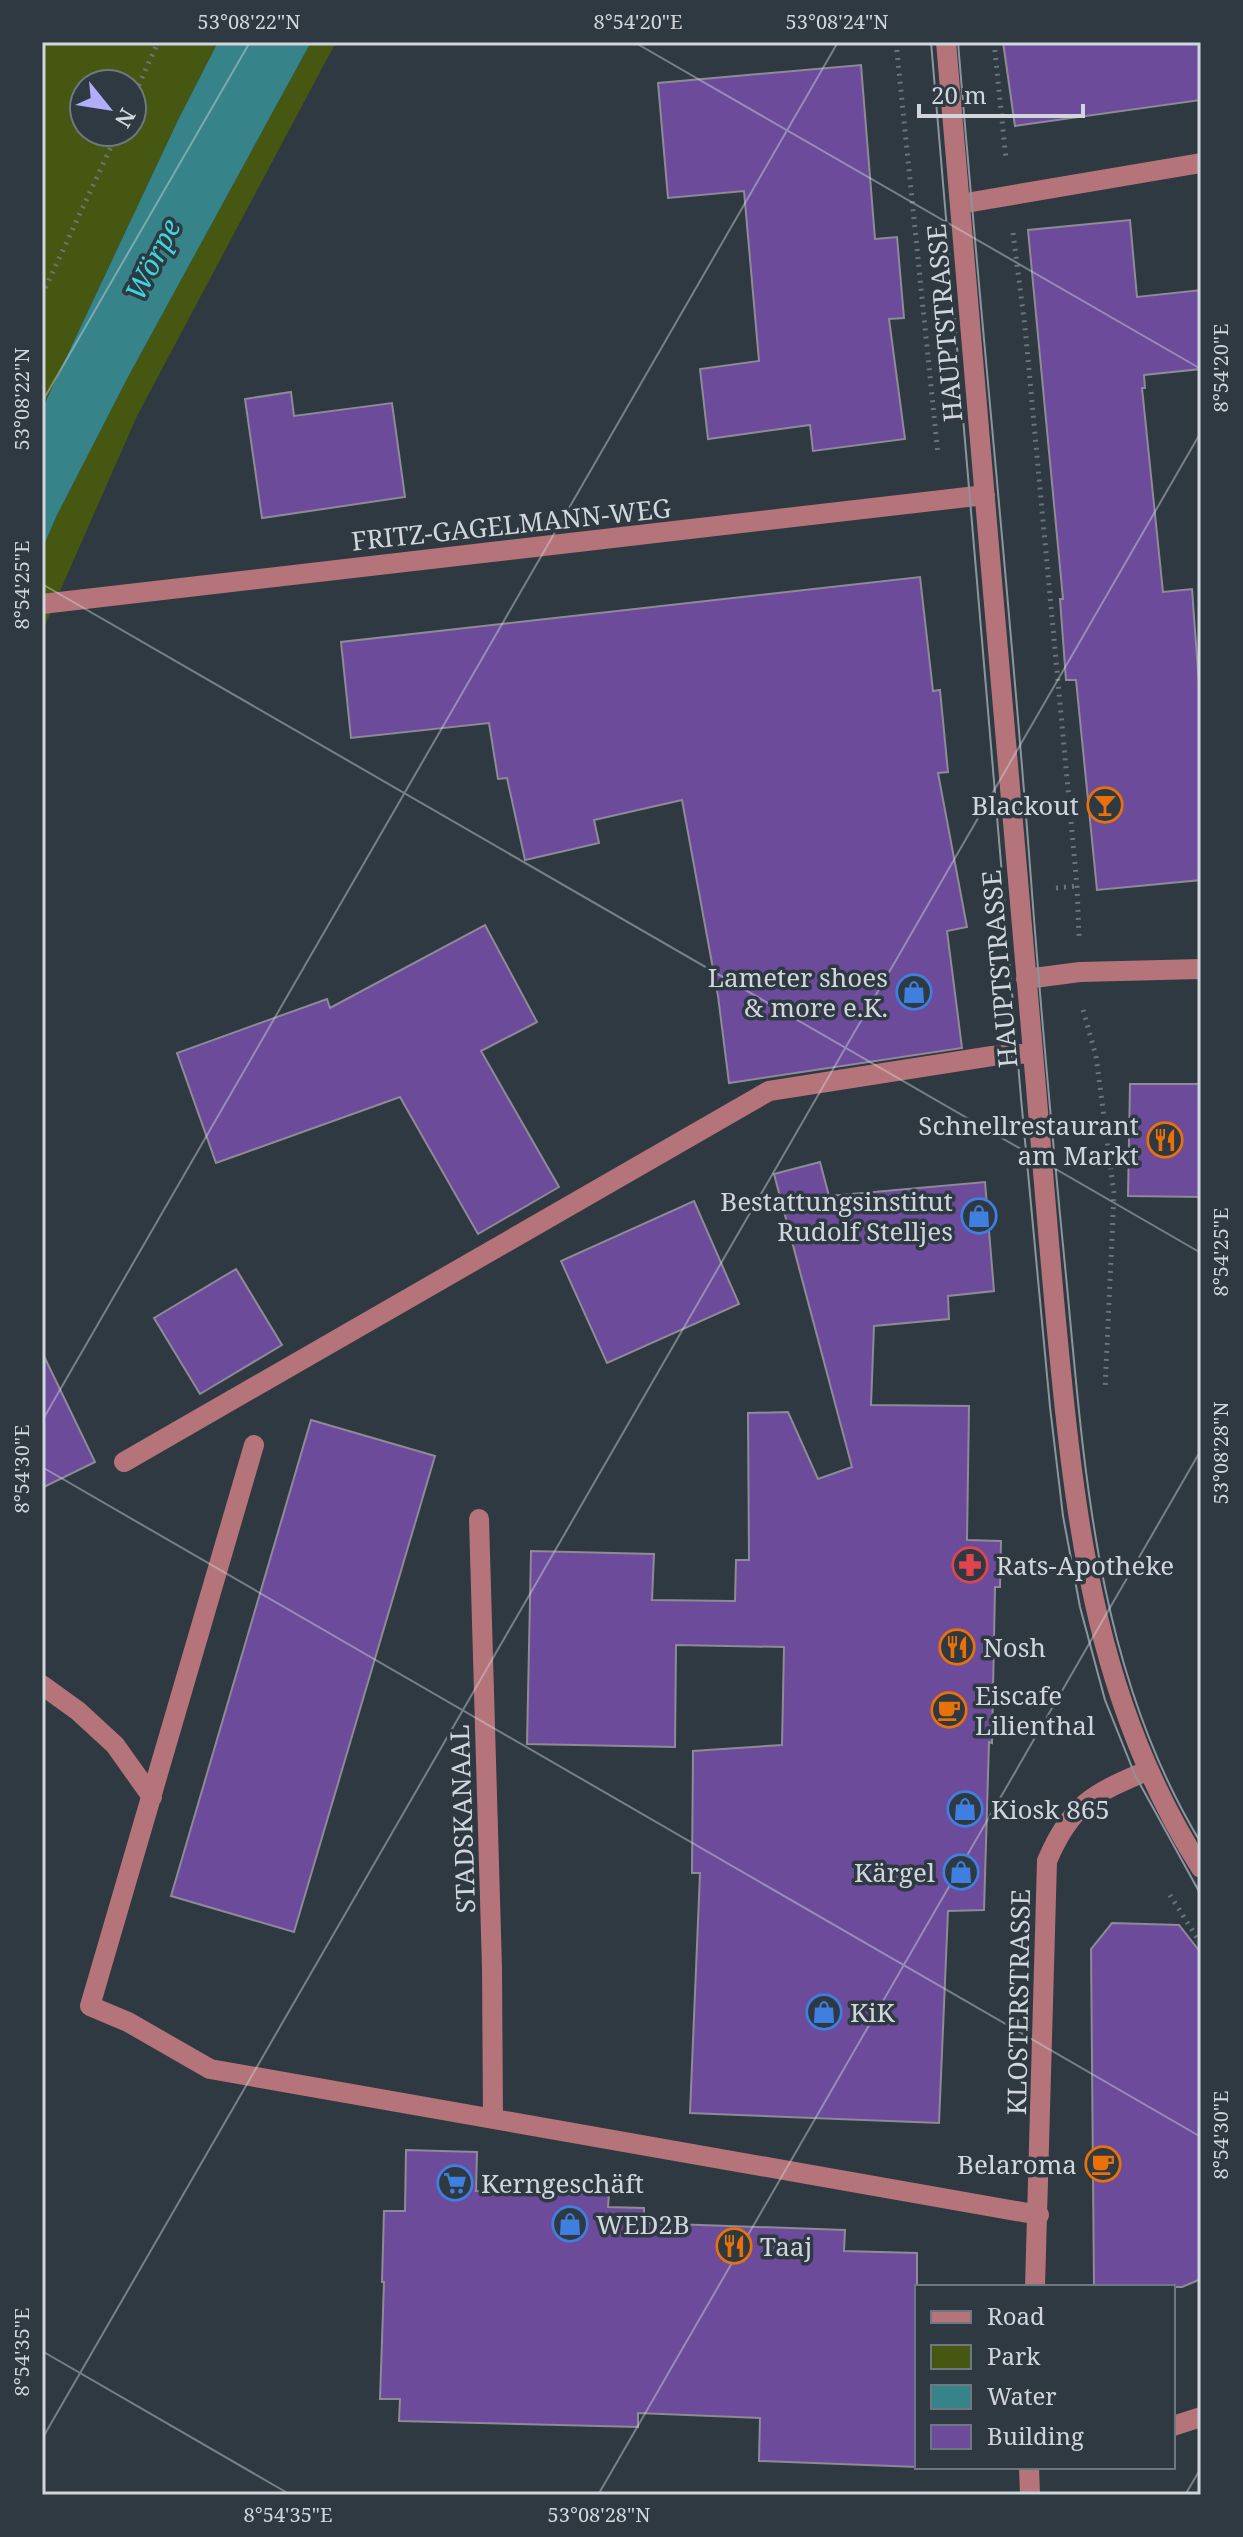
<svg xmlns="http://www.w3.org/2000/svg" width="1243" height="2537" font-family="'Noto Serif',serif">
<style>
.green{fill:#455710;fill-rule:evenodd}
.water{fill:#368489}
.building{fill:#6c4b9b;stroke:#8e8a97;stroke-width:2}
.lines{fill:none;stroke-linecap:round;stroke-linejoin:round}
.path{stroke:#6b737b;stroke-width:5;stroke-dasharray:2 6;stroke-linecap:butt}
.minor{stroke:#b5737a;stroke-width:20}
.tram{stroke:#8d959c;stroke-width:2}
.ticks{fill:none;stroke:#d0d6dc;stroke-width:2;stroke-opacity:0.45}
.labels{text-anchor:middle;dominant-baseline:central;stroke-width:7;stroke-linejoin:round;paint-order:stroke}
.street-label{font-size:26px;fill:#d0d6dc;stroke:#2f3942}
.poi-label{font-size:26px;fill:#d0d6dc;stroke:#2f3942;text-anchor:start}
.water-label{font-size:28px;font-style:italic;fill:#3ad7e1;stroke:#2f3942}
.neatline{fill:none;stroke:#d0d6dc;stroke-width:3}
.ticks-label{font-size:20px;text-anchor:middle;fill:#d0d6dc}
</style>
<rect width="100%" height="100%" fill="#2f3942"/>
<path class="green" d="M42,42H218L179,118L42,409ZM84,84H132V132H84Z
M311,42H336L137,416L42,632V550L56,517L128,377Z"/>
<path class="water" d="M218,42H311L128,377L56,517L42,550V409L179,118Z"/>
<path class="building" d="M1003,42H1201V100L1015,126Z
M861,65L875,239L897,237L904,318L889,319L905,439L813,451L810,425L708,439L700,369L759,361L744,191L668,198L658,83Z
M1130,220L1137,297L1201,290V369L1144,375L1145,388H1142L1163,592L1192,589L1201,712V880L1097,890L1076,680H1066L1060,599H1063L1028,230Z
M291,392L294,416L392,403L405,497L262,518L245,399Z
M920,577L933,691L940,690L948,772L938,773L967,927L947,931L962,1048L729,1083L718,996L682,800L594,820L599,843L525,860L507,778L498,779L489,723L351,738L341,642Z
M485,925L537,1022L481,1051L559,1187L478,1234L400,1097L216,1163L177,1053L327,999L330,1008Z
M1130,1084H1201V1197L1128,1196Z
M820,1162L829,1196L985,1182L994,1291L948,1296L949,1319L874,1326L871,1405L969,1406L967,1540L1001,1541L1000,1587H995L992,1743L989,1742L984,1910L948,1911L939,2123L690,2113L700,1873H692L693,1751L782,1745L784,1647L676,1645L675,1747L527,1744L531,1551L654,1554L652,1600L735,1601L736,1560H749L748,1413L788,1412L818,1479L852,1467L774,1174Z
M694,1201L739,1304L607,1363L561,1261Z
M236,1269L282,1345L200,1394L154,1318Z
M42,1352L95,1462L42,1488Z
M311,1420L435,1456L294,1932L171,1896Z
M1112,1923L1179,1925L1201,1953V2279L1182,2287H1094L1091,1949Z
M406,2150L477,2152L476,2191L609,2194L608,2207L644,2208V2223L845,2230L844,2251L917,2253V2467L759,2461L760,2418L638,2413V2427L399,2421L400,2399H380L384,2282H382L384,2211H405Z"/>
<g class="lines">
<path class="path" d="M896,42L938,455
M994,42L1006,159
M132,100L158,42
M1013,233L1025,327L1077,886L1079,936
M42,295L118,132
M1056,888L1077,886
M1083,1010L1096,1056L1114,1194L1105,1389
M1170,1895L1201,1944"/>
<path class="minor" d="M946,42C974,367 1001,693 1030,1018C1040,1129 1048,1241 1059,1352C1077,1537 1099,1708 1201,1868
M960,204L1201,163
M42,604L985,495
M1026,979L1080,972L1201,969
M254,1445L90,2006L128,2022L210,2069L1039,2215
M124,1462L769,1091L992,1056L1033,1053
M479,1519L492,1968L493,2118
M42,1685L78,1711L115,1745L152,1797
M1035,2287L1047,1861C1071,1804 1094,1793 1149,1770
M1173,2426L1201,2417
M1029,2467L1030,2495"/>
<path class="tram" d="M931,42L1021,1098L1050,1407L1063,1516L1080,1607L1105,1700L1135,1775L1201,1895
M958,42C981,326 1011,609 1032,893C1042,1024 1054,1155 1067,1286C1085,1478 1098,1674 1201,1843"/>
</g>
<path class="ticks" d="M634,42L1201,369M42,402L250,42M42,584L1201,1253M42,1421L838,42M42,1467L1201,2137M42,2351L291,2495M42,2439L1201,432M598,2495L1201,1450M1185,2495L1201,2468"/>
<defs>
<symbol id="bar-ring" viewBox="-11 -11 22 22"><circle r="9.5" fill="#2f3942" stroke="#e8710a" stroke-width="1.5"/><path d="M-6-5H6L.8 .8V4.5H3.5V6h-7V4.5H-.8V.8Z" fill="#e8710a"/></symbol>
<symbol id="shop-ring" viewBox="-11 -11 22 22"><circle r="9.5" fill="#2f3942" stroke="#3f7fe0" stroke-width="1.5"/><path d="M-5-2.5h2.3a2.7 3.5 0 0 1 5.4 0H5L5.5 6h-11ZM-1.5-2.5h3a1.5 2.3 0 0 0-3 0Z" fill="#3f7fe0"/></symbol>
<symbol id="restaurant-ring" viewBox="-11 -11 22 22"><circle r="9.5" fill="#2f3942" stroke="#e8710a" stroke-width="1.5"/><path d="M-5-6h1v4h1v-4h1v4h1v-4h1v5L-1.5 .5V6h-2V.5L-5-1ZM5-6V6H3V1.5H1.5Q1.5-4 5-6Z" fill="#e8710a"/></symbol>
<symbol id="pharmacy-ring" viewBox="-11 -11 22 22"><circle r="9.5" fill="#2f3942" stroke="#e0444e" stroke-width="1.5"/><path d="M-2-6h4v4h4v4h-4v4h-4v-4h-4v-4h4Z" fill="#e0444e"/></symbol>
<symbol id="cafe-ring" viewBox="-11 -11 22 22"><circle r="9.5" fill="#2f3942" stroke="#e8710a" stroke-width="1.5"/><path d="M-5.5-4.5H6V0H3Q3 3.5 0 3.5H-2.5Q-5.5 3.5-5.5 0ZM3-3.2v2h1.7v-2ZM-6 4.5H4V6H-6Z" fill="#e8710a"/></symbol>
<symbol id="supermarket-ring" viewBox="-11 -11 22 22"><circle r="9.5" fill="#2f3942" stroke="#3f7fe0" stroke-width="1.5"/><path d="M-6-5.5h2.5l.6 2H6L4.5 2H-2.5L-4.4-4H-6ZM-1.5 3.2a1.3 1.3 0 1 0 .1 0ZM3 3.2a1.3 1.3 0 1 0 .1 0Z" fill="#3f7fe0"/></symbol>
</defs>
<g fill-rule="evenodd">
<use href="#bar-ring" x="1085" y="785" width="40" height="40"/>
<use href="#shop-ring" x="894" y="972" width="40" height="40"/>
<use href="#restaurant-ring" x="1145" y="1120" width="40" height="40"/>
<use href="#shop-ring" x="959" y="1196" width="40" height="40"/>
<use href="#pharmacy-ring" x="950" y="1545" width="40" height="40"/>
<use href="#restaurant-ring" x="937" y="1627" width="40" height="40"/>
<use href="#cafe-ring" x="929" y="1690" width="40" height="40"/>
<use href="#shop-ring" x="945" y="1789" width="40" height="40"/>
<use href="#shop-ring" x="941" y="1852" width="40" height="40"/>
<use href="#shop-ring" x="804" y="1992" width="40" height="40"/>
<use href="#cafe-ring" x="1083" y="2144" width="40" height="40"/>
<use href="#supermarket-ring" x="435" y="2163" width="40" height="40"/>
<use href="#shop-ring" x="550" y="2204" width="40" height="40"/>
<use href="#restaurant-ring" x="714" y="2226" width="40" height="40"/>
</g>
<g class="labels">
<g class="street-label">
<text transform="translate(944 323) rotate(-95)">HAUPTSTRASSE</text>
<text transform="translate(511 524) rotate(-6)">FRITZ-GAGELMANN-WEG</text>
<text transform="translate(999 969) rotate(-95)">HAUPTSTRASSE</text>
<text transform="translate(462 1819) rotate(-92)">STADSKANAAL</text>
<text transform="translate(1018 2002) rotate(-89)">KLOSTERSTRASSE</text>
</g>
<g class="poi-label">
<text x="1079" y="805" text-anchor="end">Blackout</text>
<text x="888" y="977" text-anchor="end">Lameter shoes<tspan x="888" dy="30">&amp; more e.K.</tspan></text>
<text x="1139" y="1125" text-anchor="end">Schnellrestaurant<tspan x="1139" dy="30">am Markt</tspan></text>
<text x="953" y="1201" text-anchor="end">Bestattungsinstitut<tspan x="953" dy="30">Rudolf Stelljes</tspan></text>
<text x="996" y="1565">Rats-Apotheke</text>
<text x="983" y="1647">Nosh</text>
<text x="975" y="1695">Eiscafe<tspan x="975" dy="30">Lilienthal</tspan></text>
<text x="991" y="1809">Kiosk 865</text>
<text x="935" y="1872" text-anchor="end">Kärgel</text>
<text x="850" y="2012">KiK</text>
<text x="1077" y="2164" text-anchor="end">Belaroma</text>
<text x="481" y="2183">Kerngeschäft</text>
<text x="596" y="2224">WED2B</text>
<text x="760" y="2246">Taaj</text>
</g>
<g class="water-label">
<text transform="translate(152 259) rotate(-63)">Wörpe</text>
</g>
</g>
<rect width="1243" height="2537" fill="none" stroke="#2f3942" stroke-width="88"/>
<rect x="915" y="2285" width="260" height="184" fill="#2f3942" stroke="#6f7880" stroke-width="2"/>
<rect x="931" y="2311" width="40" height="12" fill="#b5737a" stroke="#6f7880" stroke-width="2"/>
<text x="987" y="2325" font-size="24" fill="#d0d6dc">Road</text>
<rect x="931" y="2345" width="40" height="24" fill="#455710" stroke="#6f7880" stroke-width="2"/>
<text x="987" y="2365" font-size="24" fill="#d0d6dc">Park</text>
<rect x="931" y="2385" width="40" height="24" fill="#368489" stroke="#6f7880" stroke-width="2"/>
<text x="987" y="2405" font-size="24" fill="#d0d6dc">Water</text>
<rect x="931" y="2425" width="40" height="24" fill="#6c4b9b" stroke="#6f7880" stroke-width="2"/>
<text x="987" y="2445" font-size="24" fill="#d0d6dc">Building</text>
<g transform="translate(108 108) rotate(120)"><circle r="38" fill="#2f3942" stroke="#6f7880" stroke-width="2"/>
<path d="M0-6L14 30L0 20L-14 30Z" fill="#b1adfa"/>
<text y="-12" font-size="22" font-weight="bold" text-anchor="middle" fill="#d0d6dc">N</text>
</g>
<path d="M919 104v12h164v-12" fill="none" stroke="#d0d6dc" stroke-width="4"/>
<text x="931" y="104" font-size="24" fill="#d0d6dc" stroke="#2f3942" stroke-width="6" paint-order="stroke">20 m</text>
<rect x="44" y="44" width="1155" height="2449" class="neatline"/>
<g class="ticks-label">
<text x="249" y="29">53°08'22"N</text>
<text x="638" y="29">8°54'20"E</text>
<text x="837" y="29">53°08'24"N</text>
<text transform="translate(1221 368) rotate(-90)" y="7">8°54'20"E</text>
<text transform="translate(22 399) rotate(-90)" y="7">53°08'22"N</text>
<text transform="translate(22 585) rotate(-90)" y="7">8°54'25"E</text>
<text transform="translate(1221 1252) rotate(-90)" y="7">8°54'25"E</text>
<text transform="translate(1221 1453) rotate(-90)" y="7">53°08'28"N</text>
<text transform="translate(22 1469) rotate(-90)" y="7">8°54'30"E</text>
<text transform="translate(1221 2135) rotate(-90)" y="7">8°54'30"E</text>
<text transform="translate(22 2352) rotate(-90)" y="7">8°54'35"E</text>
<text x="288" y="2522">8°54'35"E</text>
<text x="599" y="2522">53°08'28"N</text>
</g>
</svg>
